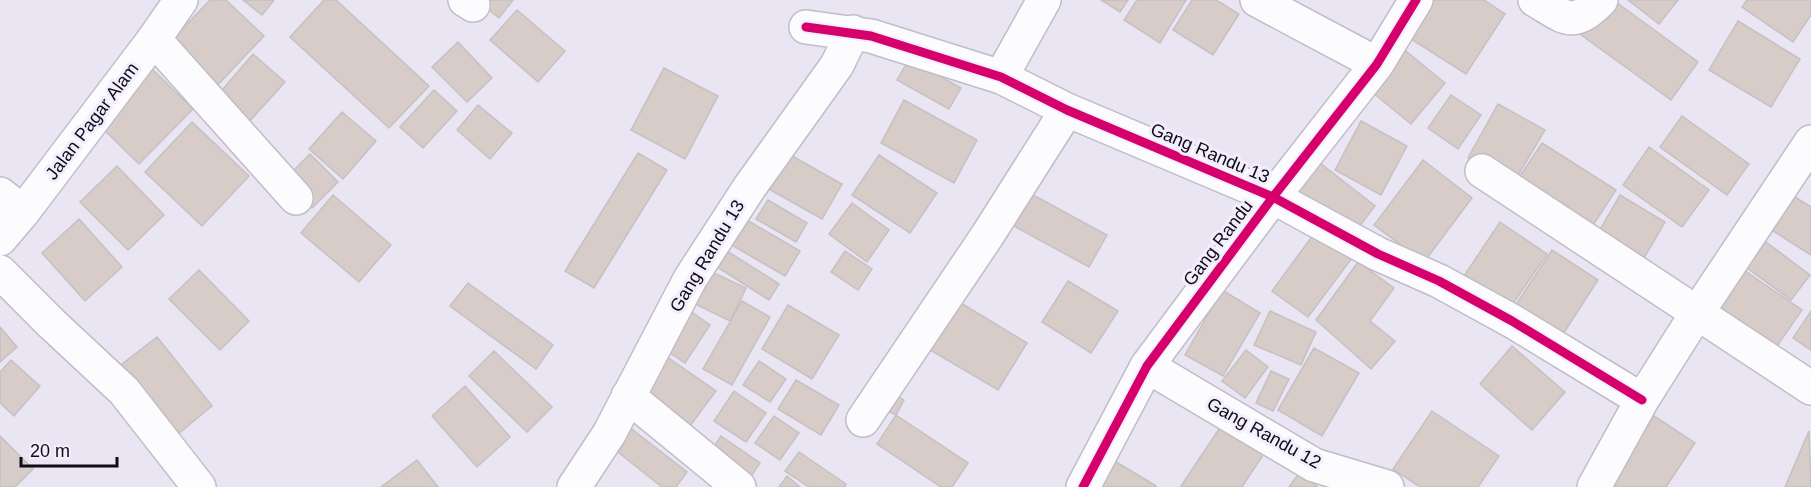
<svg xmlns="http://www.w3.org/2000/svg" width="1811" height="487" font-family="Helvetica,sans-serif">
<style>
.building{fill:#d7ccc8;stroke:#c6c0c3;stroke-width:1.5}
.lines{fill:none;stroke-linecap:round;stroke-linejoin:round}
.minor-casing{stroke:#c0bdc8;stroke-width:36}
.tertiary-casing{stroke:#c0bdc8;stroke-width:36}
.minor{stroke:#fcfbfd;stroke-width:33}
.tertiary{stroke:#fcfbfd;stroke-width:33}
.cycleway-casing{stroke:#f2eefe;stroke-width:13}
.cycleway{stroke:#d6006c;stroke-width:9}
.labels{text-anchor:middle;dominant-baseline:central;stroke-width:6;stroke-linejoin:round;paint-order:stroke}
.street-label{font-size:18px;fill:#0f0c15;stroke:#f2eefe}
</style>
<rect width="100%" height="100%" fill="#e9e5f3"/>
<path class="building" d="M210,0H226L264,36L212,91L165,47Z
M243,0H274L262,15Z
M324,0H336L429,86L389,128L290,37Z
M476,0H513L499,18Z
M1101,0H1128L1120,12Z
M1137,0H1186L1160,43L1124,20Z
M1192,0H1216L1239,14L1213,55L1173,30Z
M1421,0H1484L1505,14L1466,74L1400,32Z
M1605,0H1613L1698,62L1671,100L1580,34Z
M1628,0H1678L1659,24Z
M1747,0H1811V15L1793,42L1742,7Z
M517,10L565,51L538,82L490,40Z
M1738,21L1800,59L1771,107L1709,70Z
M458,42L492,78L467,102L432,67Z
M1401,47L1445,83L1411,124L1367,88Z
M253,54L285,82L248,123L217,96Z
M909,59L961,88L949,109L897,80Z
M151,68L193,109L139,164L97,123Z
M664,68L718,96L685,159L631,130Z
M434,90L457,111L423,148L400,127Z
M1451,95L1481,115L1458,149L1428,128Z
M904,100L977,140L954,183L881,143Z
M1498,104L1545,130L1513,184L1468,158Z
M478,105L512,133L490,159L457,130Z
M342,112L376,141L343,179L309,149Z
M1682,116L1749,164L1727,195L1660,147Z
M1361,121L1407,146L1381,195L1335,170Z
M192,122L249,176L202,226L145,172Z
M1542,143L1616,190L1586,236L1512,188Z
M1649,147L1709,190L1682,227L1623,185Z
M785,152L842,184L822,219L765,187Z
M638,153L667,170L594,288L565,271Z
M310,154L338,182L312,208L284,180Z
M879,155L937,193L910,233L852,195Z
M1315,159L1375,206L1352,236L1291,188Z
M1423,160L1472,198L1424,262L1374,225Z
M117,166L164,215L128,250L80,202Z
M1022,189L1107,235L1089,267L1005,221Z
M1787,192L1811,207V255L1765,226Z
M333,195L391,245L359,282L301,233Z
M1620,195L1665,222L1643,260L1598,233Z
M768,200L807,223L796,242L756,219Z
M852,203L889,230L867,262L829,234Z
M738,215L800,251L785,276L723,240Z
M79,219L122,267L85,301L42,253Z
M1500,222L1547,254L1506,314L1460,282Z
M1316,231L1352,258L1308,317L1272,291Z
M1758,236L1810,275L1791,300L1739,262Z
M716,244L779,284L769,300L706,260Z
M1552,250L1598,280L1556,345L1509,315Z
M845,251L872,269L858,290L831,272Z
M1358,262L1394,288L1370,321L1395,341L1371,369L1316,320Z
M701,267L746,288L730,321L685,299Z
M199,270L249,321L220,350L169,299Z
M1744,270L1802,310L1773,352L1715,312Z
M1068,281L1118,311L1091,353L1042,322Z
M468,283L553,345L536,369L450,306Z
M1222,290L1260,313L1223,376L1185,355Z
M956,300L1027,343L998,390L927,348Z
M742,301L770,317L732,385L703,369Z
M788,305L839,335L812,379L762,349Z
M683,306L710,325L685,363L657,344Z
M1270,311L1316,332L1301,365L1254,345Z
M1811,311V350L1793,338Z
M0,327L17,347L0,362Z
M157,337L212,406L177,435L121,365Z
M1512,346L1565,392L1532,430L1480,384Z
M1314,348L1359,373L1322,436L1278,410Z
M1246,350L1268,367L1245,398L1222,381Z
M494,351L552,407L527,432L469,376Z
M663,354L716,391L690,426L638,389Z
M11,360L40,386L14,416L0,403V372Z
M759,361L786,379L770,402L743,385Z
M1271,371L1289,379L1273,411L1256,403Z
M796,380L839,405L821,435L778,409Z
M465,386L510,437L477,467L432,416Z
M886,390L904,400L896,415L878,406Z
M734,391L766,413L746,442L714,421Z
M1432,411L1499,456L1478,487H1420L1393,469Z
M896,415L968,463L952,487H941L877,444Z
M774,416L799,433L780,460L755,443Z
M1654,416L1695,443L1666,487H1606Z
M1225,420L1267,449L1242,487H1182L1181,486Z
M624,423L687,472L676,487H662L608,444Z
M1809,431L1811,487H1785Z
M0,436L33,469L15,487H0Z
M721,436L760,463L747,482L708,455Z
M799,452L846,484L845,487H809L785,471Z
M1108,457L1156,486L1155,487H1089Z
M417,460L438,487H381Z
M1299,473L1318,487H1289Z
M787,476L800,487H779Z"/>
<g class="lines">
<defs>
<path id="minor" d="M465,0L473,5
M1257,0L1377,64
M1535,0C1566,18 1572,29 1601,0
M806,27L871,36L1001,77L1067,110L1273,197L1378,254L1439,281L1512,321L1642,400
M154,39L296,198
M1001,77L1044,0
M1482,171L1811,388
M0,194L23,212
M1147,366L1314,465L1387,487
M628,396L739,487
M863,420L987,236L1067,110
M574,487L609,434L690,279L749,188L837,65L853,32
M1083,487L1147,366L1273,197L1377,64L1416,0
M1594,487L1642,400L1697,313L1811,142"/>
<path id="tertiary" d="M0,239L23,212L154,39L181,0
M0,272L51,323L124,391L199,487"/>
</defs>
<use href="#minor" class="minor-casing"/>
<use href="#tertiary" class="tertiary-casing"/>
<use href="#minor" class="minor"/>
<use href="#tertiary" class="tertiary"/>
<defs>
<path id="cycleway" d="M806,27L871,36L1001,77L1067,110L1273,197L1378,254L1439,281L1512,321L1642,400
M1083,487L1147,366L1273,197L1377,64L1416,0"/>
</defs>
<use href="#cycleway" class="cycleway-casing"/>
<use href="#cycleway" class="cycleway"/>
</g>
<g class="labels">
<g class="street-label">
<text transform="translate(92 121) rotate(-53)">Jalan Pagar Alam</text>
<text transform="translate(1210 153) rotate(23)">Gang Randu 13</text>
<text transform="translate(1218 243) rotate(-53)">Gang Randu</text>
<text transform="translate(707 256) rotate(-59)">Gang Randu 13</text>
<text transform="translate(1264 433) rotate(29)">Gang Randu 12</text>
</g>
</g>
<path d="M21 457v9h96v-9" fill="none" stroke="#0f0c15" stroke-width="3"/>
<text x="30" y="457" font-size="18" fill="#0f0c15" stroke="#f2eefe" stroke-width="4.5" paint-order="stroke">20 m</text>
</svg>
